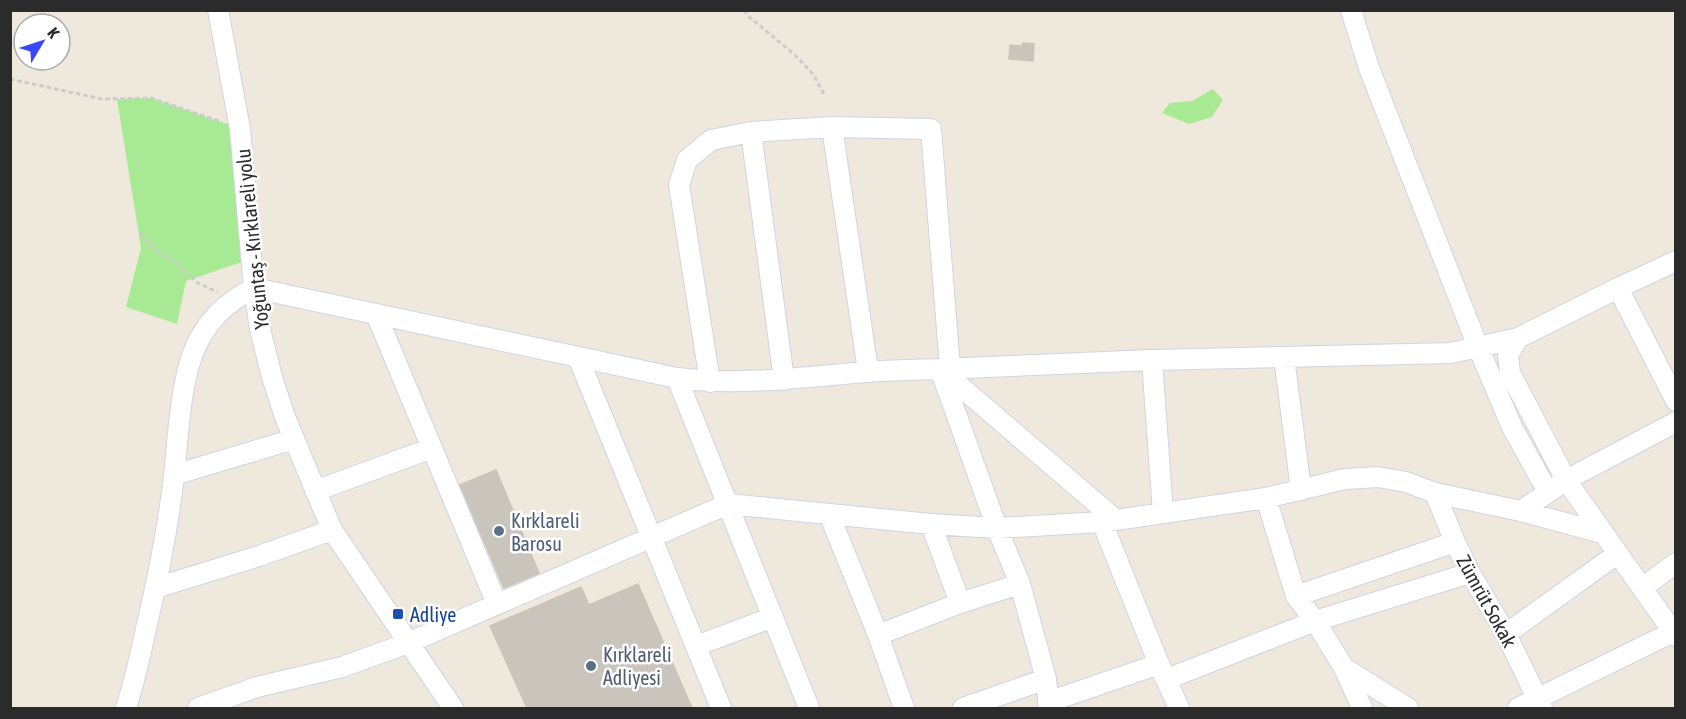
<svg xmlns="http://www.w3.org/2000/svg" width="1686" height="719" font-family="'Asap Condensed',sans-serif">
<style>
.green{fill:#a8e994}
.building{fill:#cac5bc;stroke:#cac5b6;stroke-width:1.5}
.lines{fill:none;stroke-linecap:round;stroke-linejoin:round}
.minor-casing{stroke:#d1d3e5;stroke-width:22}
.path{stroke:#ccc;stroke-width:3;stroke-dasharray:4.5 3;stroke-linecap:butt}
.minor{stroke:#fff;stroke-width:20}
.service-dot{fill:#5c6f8a;stroke:#fff;stroke-width:2}
.transit-dot{fill:#1a4fb4;stroke:#fff;stroke-width:2}
.labels{text-anchor:middle;dominant-baseline:central;stroke-width:5;stroke-linejoin:round;paint-order:stroke}
.street-label{font-size:20px;fill:#2b2b2b;stroke:#fff}
.service-label{font-size:20px;fill:#4e5e75;stroke:#fff;text-anchor:start}
.transit-label{font-size:20px;fill:#164399;stroke:#fff;text-anchor:start}
</style>
<rect width="100%" height="100%" fill="#eee9dc"/>
<path class="green" d="M1213,89L1223,100L1212,117L1189,124L1162,113L1170,103L1192,101Z
M151,98L230,125L242,262L186,281L177,324L126,307L141,248L117,99Z"/>
<path class="building" d="M1023,43L1034,44L1033,61L1009,59L1010,45L1022,46Z
M496,470L539,573L504,588L460,485Z
M638,584L692,708H527L490,626L581,587L589,605Z"/>
<g class="lines">
<defs>
<path id="minor" d="M218,10L240,129L254,288L260,329L272,377L285,417L332,530L453,708
M1351,10L1369,68L1478,347L1512,427L1548,492
M832,127L931,129L950,368
M751,132L784,380
M1676,261L1618,288L1676,401
M1618,288L1518,338L1508,355L1510,373L1566,480L1676,636
M376,314L497,604
M578,357L721,708
M1284,357L1301,490
M1152,360L1451,353L1518,338
M677,378L809,708
M710,382L679,185L687,160L711,140L751,132L832,127L868,371
M174,475L294,439
M315,491L432,448
M1435,493L1455,542L1470,573L1506,634L1542,708
M1266,498L1296,596L1315,621L1344,668L1362,708
M1521,511L1602,533
M829,514L878,635
M1102,522L1159,664L1179,708
M931,524L960,603
M155,588L259,556L332,530
M1642,588L1676,563
M1296,596L1455,542
M1506,634L1617,554
M696,646L773,617
M1344,668L1408,708
M1167,679L1315,621L1470,573
M1048,702L1159,664
M126,708C135,681 141,652 147,624C158,578 167,531 173,484C178,444 179,391 193,353C205,322 225,303 254,288L677,378C741,386 803,377 866,372C891,370 915,370 940,369L1116,520
M198,708L257,687L342,667L408,643L728,504L931,524L997,528L1102,522L1266,498L1345,479L1378,477L1406,482L1435,493L1521,511L1566,480L1676,422
M904,708L878,635L960,603L1020,584
M963,708L1046,679
M1049,708L1046,679L1020,584L997,528L940,369L1152,360L1163,513
M1518,708L1673,632"/>
</defs>
<use href="#minor" class="minor-casing"/>
<path class="path" d="M744,10L748,16L794,54L813,74L824,94
M10,79L102,99L151,98L222,122
M140,233L156,251L176,263L198,283L217,292"/>
<use href="#minor" class="minor"/>
</g>
<g class="service-dot">
<circle cx="499" cy="531" r="6"/>
<circle cx="591" cy="666" r="6"/>
</g>
<rect class="transit-dot" x="392" y="608" width="12" height="12" rx="3"/>
<g class="labels">
<g class="street-label">
<text transform="translate(252 239) rotate(-96)">Yoğuntaş - Kırklareli yolu</text>
<text transform="translate(1487 601) rotate(61)">Zümrüt Sokak</text>
</g>
<g class="service-label">
<text x="511" y="520">Kırklareli<tspan x="511" dy="23">Barosu</tspan></text>
<text x="603" y="654">Kırklareli<tspan x="603" dy="23">Adliyesi</tspan></text>
</g>
<g class="transit-label">
<text x="410" y="614">Adliye</text>
</g>
</g>
<rect width="1686" height="719" fill="none" stroke="#2b2b2b" stroke-width="24"/>
<g transform="translate(42 42) rotate(51)"><circle r="28" fill="#ffffff" stroke="#aaaaaa" stroke-width="1.5"/>
<path d="M0-4.5L10 22L0 15L-10 22Z" fill="#3948ff"/>
<text y="-9" font-size="16" font-weight="bold" text-anchor="middle" fill="#2b2b2b">K</text>
</g>
</svg>
